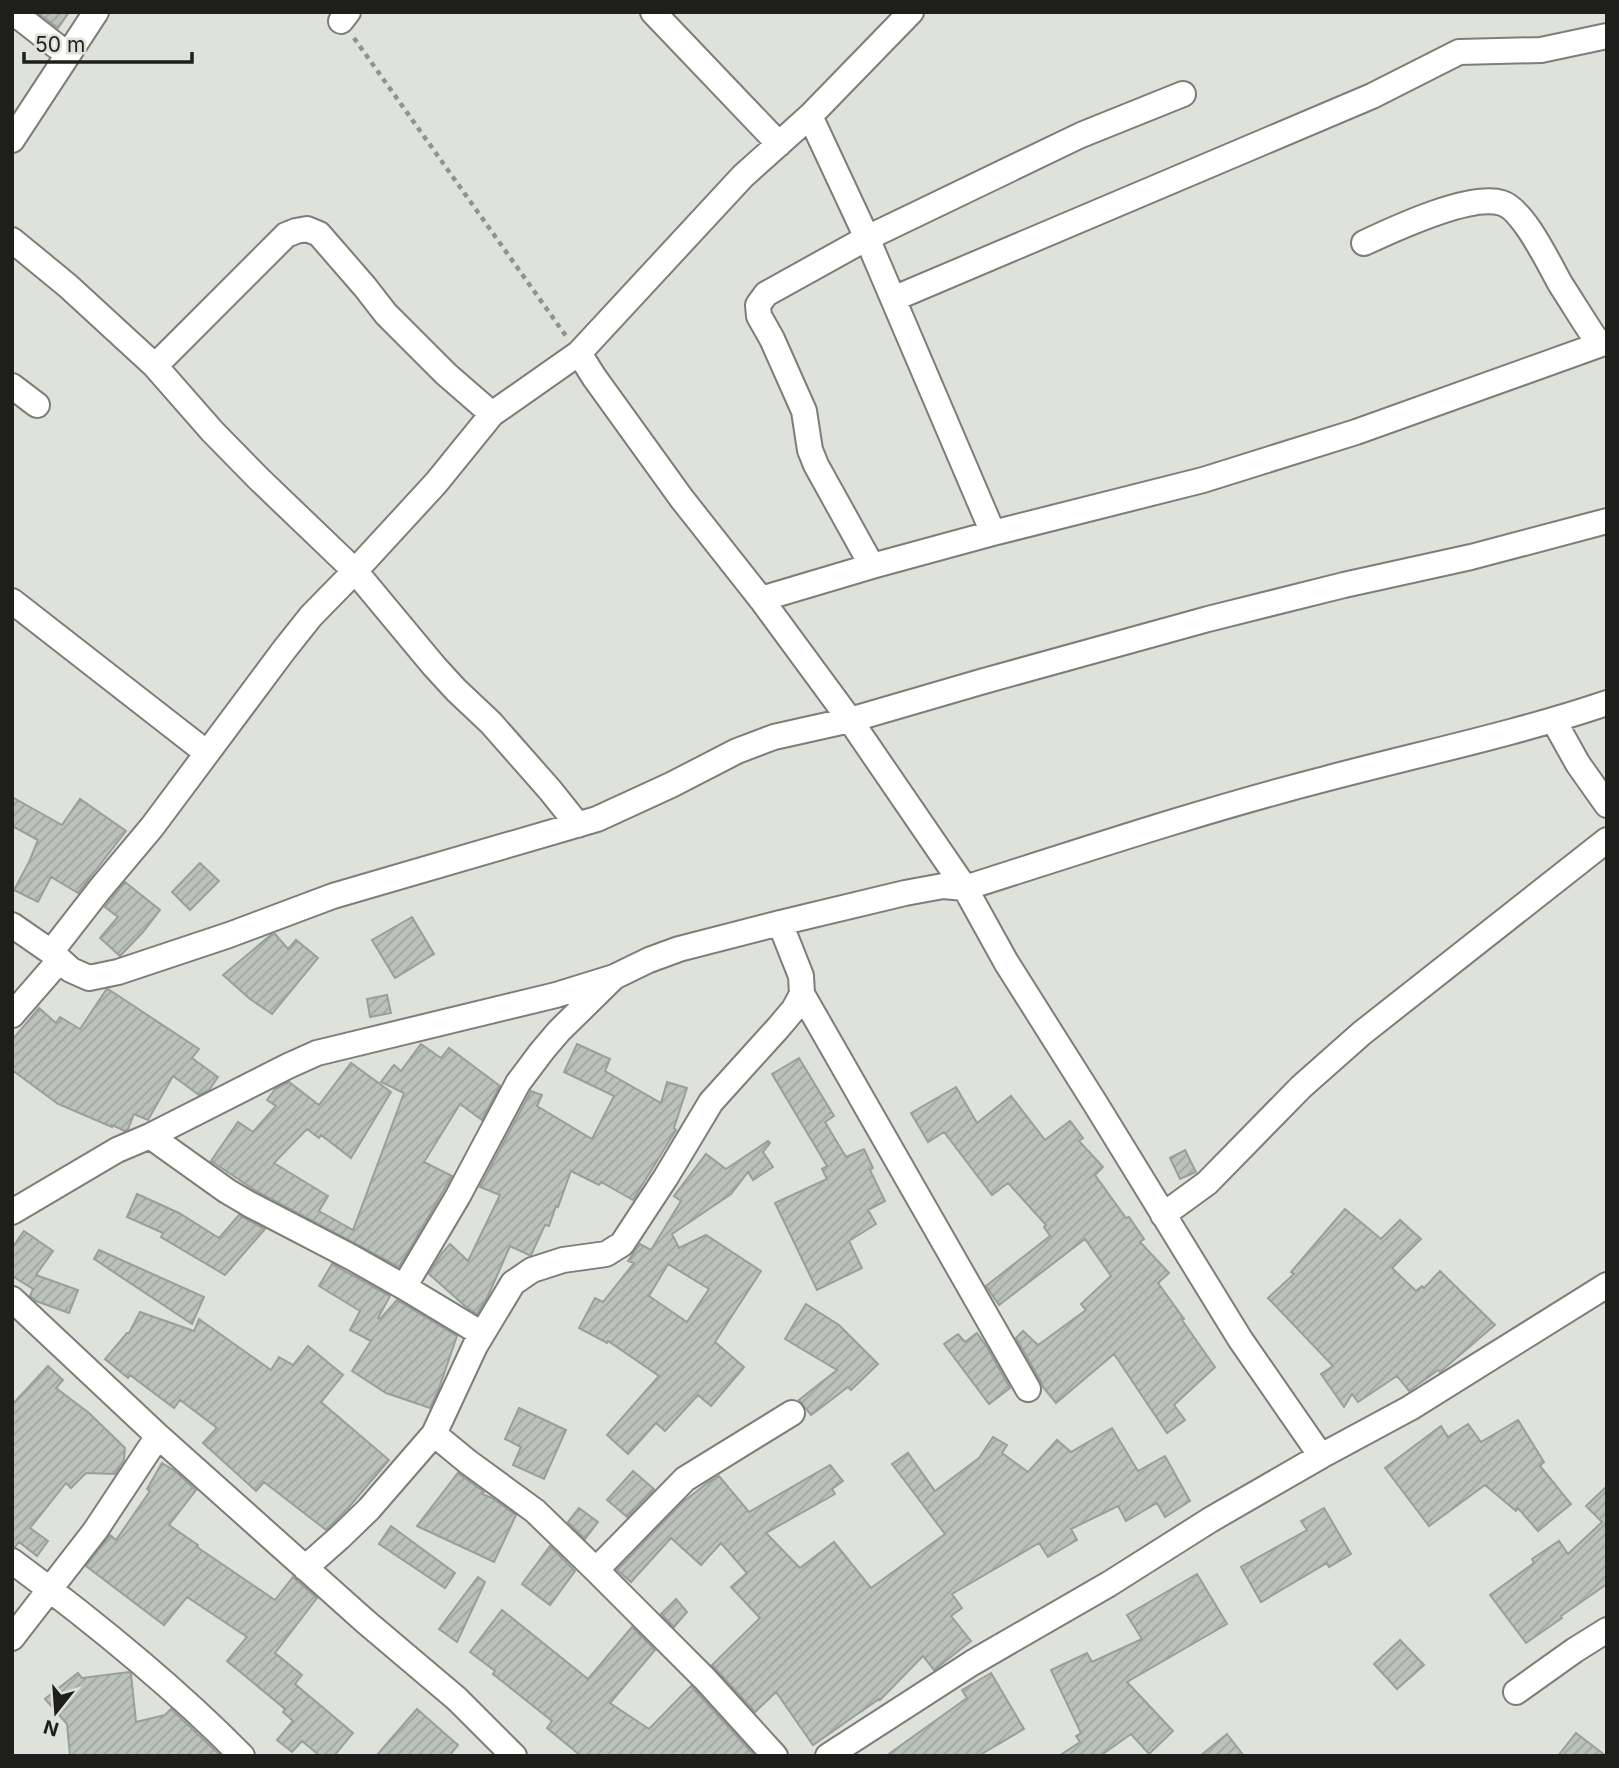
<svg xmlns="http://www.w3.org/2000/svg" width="1619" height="1768" font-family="Inter,sans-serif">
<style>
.building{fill:url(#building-hatch);stroke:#999f9a;stroke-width:2;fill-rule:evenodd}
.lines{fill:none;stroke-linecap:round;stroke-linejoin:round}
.minor-casing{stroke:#7c7e77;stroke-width:28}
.path{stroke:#91938d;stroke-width:4.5;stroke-dasharray:5 5;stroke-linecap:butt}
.minor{stroke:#fff;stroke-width:24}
</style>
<defs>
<pattern id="building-hatch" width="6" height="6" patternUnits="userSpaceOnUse" patternTransform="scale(1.75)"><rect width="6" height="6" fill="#bbc1bb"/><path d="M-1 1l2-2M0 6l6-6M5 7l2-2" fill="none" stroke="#a0a5a0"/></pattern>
</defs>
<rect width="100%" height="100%" fill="#dfe2da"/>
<path class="building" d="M37,12H69L58,28Z
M12,797L62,825L80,799L126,831L78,893L51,877L38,902L14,890L29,862L38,840L12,826Z
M200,863L219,881L190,910L172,892Z
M125,882L160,910L143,932L120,956L100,938L118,917L105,907Z
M412,917L434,954L395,978L372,940Z
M275,934L288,949L296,940L318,958L272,1014L250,999L223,975L271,935Z
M108,989L199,1049L192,1058L218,1077L209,1090L199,1095L173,1076L148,1120L134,1114L128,1129L125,1131L112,1125V1127L58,1104L12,1070V1040L39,1008L56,1023L60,1017L80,1029L106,990Z
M387,995L391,1013L370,1017L367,999Z
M421,1044L441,1058L449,1048L500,1086L482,1120L460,1104L424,1162L452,1176L399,1267L256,1191L211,1161L238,1122L253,1132L276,1106L267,1100L275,1089L289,1082L319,1105L351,1063L391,1092L351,1158L321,1135L319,1138L307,1129L274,1163L328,1196L319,1211L353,1230L404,1093L381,1082L394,1065L401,1071Z
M577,1044L610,1059L605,1071L661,1103L667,1082L687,1088L674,1128L676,1130L633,1200L601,1182L599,1185L571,1171L558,1207L556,1206L549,1226L545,1225L531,1255H529L510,1246L488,1296L477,1314L465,1306L429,1274L442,1253L450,1244L468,1261L500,1195L480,1187L531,1091L542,1095L537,1106L592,1139L614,1096L564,1072Z
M799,1058L834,1116L825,1122L846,1157L864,1149L873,1168L870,1170L885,1201L868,1210L876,1224L849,1241L862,1268L817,1290L775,1203L827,1179L822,1169L827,1166L772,1074Z
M956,1087L977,1123L1011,1096L1045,1140L1070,1121L1083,1138L1079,1141L1103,1167L1095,1175L1126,1218L1129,1217L1144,1239L1140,1242L1169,1273L1158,1283L1184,1319L1182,1320L1215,1367L1174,1405L1185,1420L1167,1433L1114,1354L1056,1403L1043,1387L1041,1382L1016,1338L1023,1331L1038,1345L1086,1310L1081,1304L1111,1276L1085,1239L999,1305L986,1286L1050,1236L1044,1227L1046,1225L1008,1183L992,1195L944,1132L928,1142L911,1113Z
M768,1141L770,1143L763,1152L773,1167L753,1180L748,1172L731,1194L672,1234L679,1248L706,1235L761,1271L715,1342L744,1367L711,1406L698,1395L665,1431L656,1423L628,1454L607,1435L659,1376L608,1341L607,1343L579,1328L595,1298L603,1302L634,1263L628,1261L640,1244L651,1250L681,1201L674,1196L706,1154L726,1169ZM668,1264L709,1289L687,1322L649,1296Z
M1185,1150L1196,1172L1180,1179L1170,1158Z
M137,1194L179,1213L219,1238L239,1215L265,1229L225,1275L161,1237L163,1233L127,1217Z
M1345,1209L1381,1239L1400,1220L1421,1239L1392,1268L1416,1291L1422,1286L1424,1288L1440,1271L1495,1325L1440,1372L1438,1370L1409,1391L1397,1376L1358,1402L1352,1394L1344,1407L1321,1374L1333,1366L1268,1298L1294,1274L1291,1272Z
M24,1231L53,1251L36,1275L78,1290L69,1313L36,1301L30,1296L33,1289L12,1276V1248Z
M99,1250L204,1297L192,1324L94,1259Z
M332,1264L390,1296L378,1318L380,1319L397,1300L457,1336L438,1391L430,1408L386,1393L352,1371L371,1341L350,1330L360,1311L319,1286Z
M806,1304L839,1325L878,1364L851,1390L848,1387L811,1415L799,1400L837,1370L785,1339Z
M140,1312L194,1331L199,1319L271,1370L279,1357L293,1365L308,1346L343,1375L321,1402L389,1460L348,1508L326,1530L264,1482L256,1491L203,1443L217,1428L180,1400L174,1408L130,1375L128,1378L105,1359L127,1333H129Z
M977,1333L987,1347L1010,1388L989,1404L944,1344L958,1334L965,1342Z
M48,1366L63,1380L56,1388L89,1413L125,1448L124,1460L115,1474L86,1473L71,1488L66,1483L30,1528L48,1541L37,1556L19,1542L15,1547L12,1546V1405Z
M519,1408L566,1430L544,1479L513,1465L521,1447L505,1439Z
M1518,1420L1544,1462L1540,1466L1571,1504L1538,1531L1518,1508L1516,1511L1485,1485L1429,1526L1385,1468L1441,1426L1448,1437L1468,1424L1481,1442Z
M1112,1428L1138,1471L1165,1456L1190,1501L1165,1517L1157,1503L1126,1521L1118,1506L1071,1529L1077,1540L1048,1557L1039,1543L952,1594L962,1608L951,1616L971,1641L934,1670L923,1656L880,1700L879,1699L813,1745L776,1692L755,1712L712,1665L760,1618L731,1587L747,1573L721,1543L701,1565L671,1538L631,1582L617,1570L683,1502L706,1484L719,1476L749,1512L830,1465L843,1481L832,1489L835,1494L766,1533L800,1568L834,1542L871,1588L945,1534L892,1464L908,1453L935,1491L979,1458L993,1437L1007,1445L1002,1453L1028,1472L1057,1440L1071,1452Z
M162,1463L175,1471L196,1490L169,1525L198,1545L197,1547L275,1600L293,1577L317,1598L275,1653L302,1675L295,1684L353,1733L334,1756H320L302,1741L292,1752L277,1740L293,1721L283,1712L285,1709L227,1661L247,1637L187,1597L164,1625L86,1566L110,1535L116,1540L150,1491L147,1489Z
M633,1471L654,1489L627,1517L607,1500Z
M458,1473L484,1492L482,1494L492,1498L516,1515L494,1562L417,1526Z
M1607,1486V1584L1561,1616L1562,1618L1526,1643L1490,1595L1534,1563L1532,1559L1559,1541L1568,1554L1602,1522L1586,1506Z
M579,1508L598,1522L585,1539L568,1522Z
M1324,1508L1351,1554L1329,1567L1327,1563L1261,1602L1241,1567L1307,1530L1301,1521Z
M391,1526L455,1573L445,1588L379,1544Z
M550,1546L575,1571L550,1605L522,1584Z
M1197,1574L1227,1624L1127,1682L1173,1731L1149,1754L1131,1734L1100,1756H1059L1080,1742L1076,1736L1081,1733L1051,1670L1087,1653L1092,1662L1142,1639L1127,1615Z
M478,1577L485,1582L457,1642L439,1629Z
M676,1599L687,1612L674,1627L661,1614Z
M502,1610L588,1679L632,1627L655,1650L610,1703L649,1729L691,1686L755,1756H581L547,1728L552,1721L493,1674L495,1671L470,1652Z
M1400,1640L1424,1665L1397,1689L1374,1664Z
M129,1672L131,1674L136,1722L165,1715L171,1709L221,1756H70L67,1724L45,1699L78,1673L82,1678Z
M991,1673L1024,1729L978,1756H886L967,1698L962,1690Z
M417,1709L458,1745L449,1756H376Z
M1576,1733L1606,1756H1558Z
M1227,1734L1244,1756H1200Z"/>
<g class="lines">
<defs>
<path id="minor" d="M13,12L68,55
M653,12L779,144
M341,21L348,12
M810,116L867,238L993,533
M12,140L96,12
M12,240L68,286L155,366L212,431L259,479L355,571L434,666L456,690L491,723L550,790L578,825
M1364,243C1394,229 1470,193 1502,203C1524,210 1549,264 1561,285C1574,305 1586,325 1599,344
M893,299L1372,96L1459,52L1541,50L1607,36
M579,353L594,377L682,499L761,599L850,720L965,888L1006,962L1095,1103L1240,1339L1321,1456
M155,366L286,235L296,231L307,229L319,234L365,287L386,314L446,374L492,414
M12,386L37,405
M872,566L816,465L810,450L804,411L772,339L759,316L758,305L766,294L867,238L1081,135L1183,94
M761,599L872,566L993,533L1203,480L1356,432L1607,342
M12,601L207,753
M1554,721L1578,764L1607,805
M780,923L801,976L802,994L1028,1389
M12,925L51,952L71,970L89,978L118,972L229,935L333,896L597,819L671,785L737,751L774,737L850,720L984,681L1208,619L1344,585L1471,557L1607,521
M51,952L100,889L152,827L284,650L311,616L355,571L436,483L492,414L579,353L743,176L810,116L911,12
M12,1015L59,961
M150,1136L227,1191L249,1204L351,1257L404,1287L482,1334
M12,1212L117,1150L150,1136L288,1066L317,1053L556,995L614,977L649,960L679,949L780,923L905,893L943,886L965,888C1084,850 1204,810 1325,779C1419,754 1515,734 1607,703
M1163,1215L1207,1183L1301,1087L1362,1033L1607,840
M404,1287L458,1196L518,1083L542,1051L559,1031L612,979
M12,1299L158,1436L366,1622L457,1699L514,1756
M434,1434L468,1462L535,1511L596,1570L705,1679L775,1756
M12,1561C93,1621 171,1684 242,1756
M305,1568L340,1537L369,1509L434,1434L475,1346L513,1283L532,1270L563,1260L606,1254L622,1244L666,1177L711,1102L778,1028L794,1009L802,994
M596,1570L685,1479L792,1413
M12,1638L95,1531L158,1436
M1516,1692L1575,1650L1607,1630
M828,1756L972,1663L1109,1584L1210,1520L1321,1456L1410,1408L1607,1285"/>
</defs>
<use href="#minor" class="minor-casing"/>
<path class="path" d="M354,38L566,336"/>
<use href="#minor" class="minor"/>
</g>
<rect width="1619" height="1768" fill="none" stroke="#1e1f1c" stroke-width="28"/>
<g transform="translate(56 1712) rotate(197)" stroke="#dfe2da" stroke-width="5" paint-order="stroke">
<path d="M0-5L12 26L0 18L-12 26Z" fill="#1e1f1c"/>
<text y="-10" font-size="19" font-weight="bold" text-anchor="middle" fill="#1e1f1c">N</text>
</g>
<path d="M24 52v10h168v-10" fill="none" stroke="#1e1f1c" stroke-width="3.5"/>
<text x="35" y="52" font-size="21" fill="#1e1f1c" stroke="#dfe2da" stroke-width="5" paint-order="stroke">50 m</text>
</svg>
